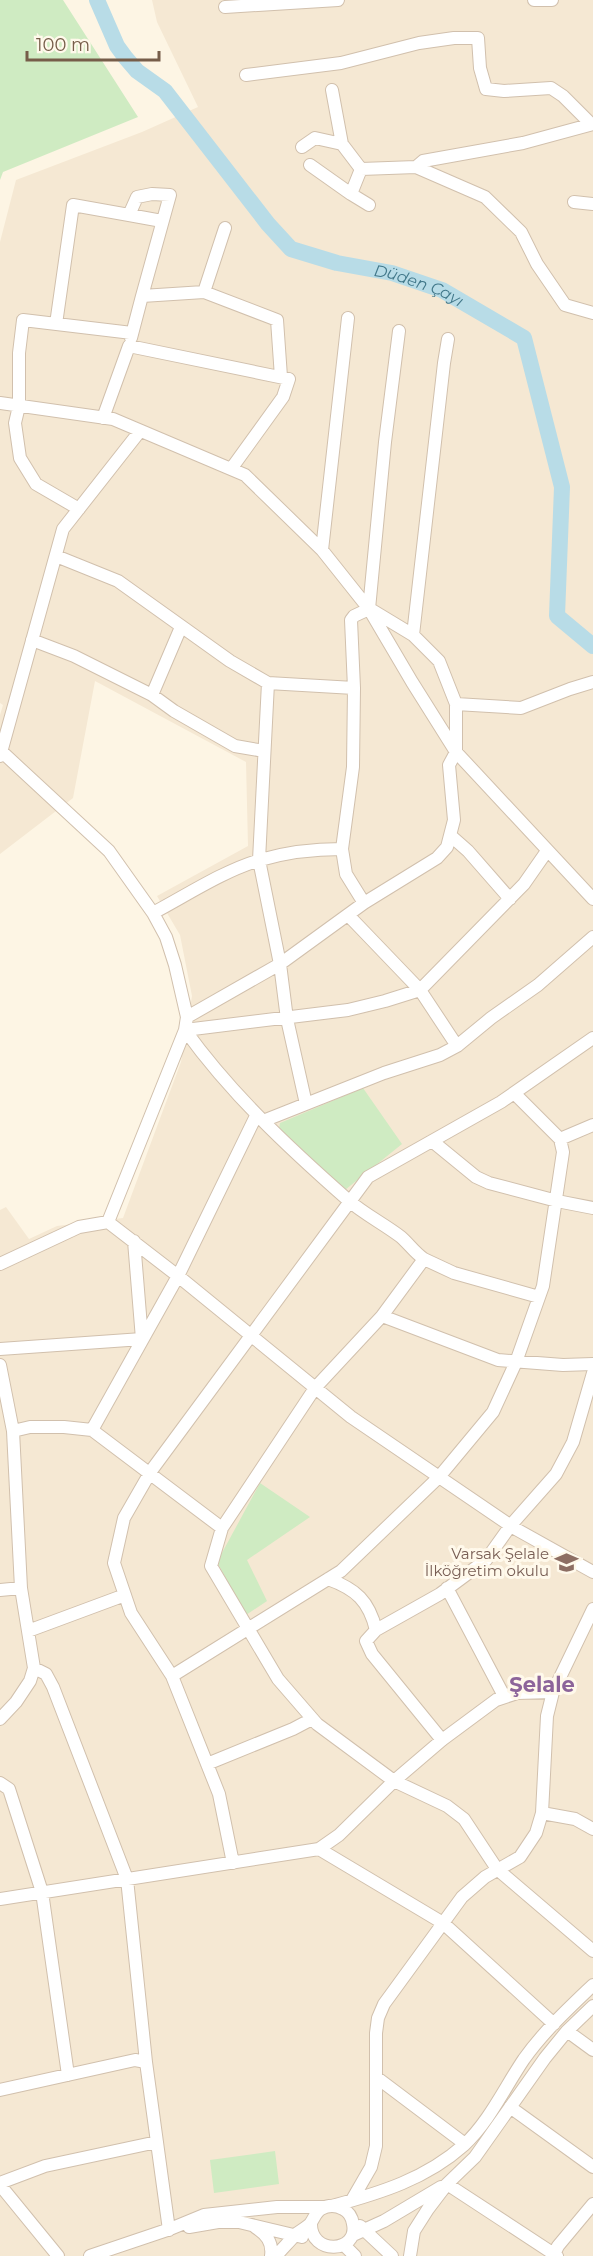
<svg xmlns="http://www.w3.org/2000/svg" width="593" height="2256" font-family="Montserrat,sans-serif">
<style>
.residential{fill:#f5e8d3}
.green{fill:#cfebc2}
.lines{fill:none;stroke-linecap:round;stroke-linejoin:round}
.river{stroke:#b8dce7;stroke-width:16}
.minor-casing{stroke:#d1c0ad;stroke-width:14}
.minor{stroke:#fff;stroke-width:12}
.labels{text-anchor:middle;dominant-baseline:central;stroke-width:6;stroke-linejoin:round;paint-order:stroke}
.education-label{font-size:15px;fill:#785e54;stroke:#fff9eb;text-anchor:end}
.water-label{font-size:16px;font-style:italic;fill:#42788a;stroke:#fff9eb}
.district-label{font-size:21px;font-weight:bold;fill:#8c649a;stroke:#fff9eb}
</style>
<rect width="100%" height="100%" fill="#fdf5e4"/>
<path class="residential" d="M152,0H593V2256H0V1210L6,1207L29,1239L57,1226L123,1218L181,1062L192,996L180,935L157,896L248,846L246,762L95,681L73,798L0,854V715L3,705L0,703V242L16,180L142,132L198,107L157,22Z"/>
<path class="green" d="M0,0H63L138,117L3,172L0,180Z
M363,1088L402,1144L345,1190L279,1129L280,1123Z
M260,1483L310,1517L247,1560L267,1601L246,1615L217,1562Z
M275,2151L279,2184L214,2193L210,2160Z"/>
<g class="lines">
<path class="river" id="s1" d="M97,0L117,46L125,57L137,71L165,91L268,224L291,249L337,263L392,273L442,290L524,338L562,487L557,616L593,646"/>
<defs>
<path id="minor" d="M534,0H552
M225,7L338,0
M246,75L341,63L419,43L454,38H478L480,68L486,89L504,91L551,88L563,96L591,124
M332,90L342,144
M593,124L523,143L423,161L416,167L485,197L521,232L537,264L565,305L593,313
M302,147L315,138L342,144L361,169L416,167
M310,165L351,194L361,169
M351,194L369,205
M574,202L593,204
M129,215L162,221
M204,292L225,228
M56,324L73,205L129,215L137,197L152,194L170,195L142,296
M131,338L142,296L204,292L277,320L281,377
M0,403L113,419L245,475L322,550L369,609L412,682L456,752L593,899
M103,418L129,346L289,379L283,397L231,469
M79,509L36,484L20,458L15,423L19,406V353L23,320L132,333
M322,550L348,318
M56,556L118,581L230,661L268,683L354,688
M369,609L385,442L399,331
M413,635L444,363L448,339
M32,640L74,656L152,695L174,711L235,746L264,751
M268,683L259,860L280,964L287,1019L306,1104
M152,695L181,627
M456,704L521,708L570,689L593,682
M1,751L109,851L153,913L166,937L175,965L187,1017L185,1030L108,1222
M0,756L63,529L140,431
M451,836L468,851L510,899
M364,903L346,874L342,849L353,767L354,688L351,620L354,616L369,609
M153,913C187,895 223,871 260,860C287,852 314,849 342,849
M348,915L420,990L457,1046
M187,1017L280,964L364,903L437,858L447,847L454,820L449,765L456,752V704L439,661L413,635L370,609
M185,1030C231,1094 289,1148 348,1200C364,1214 384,1224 401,1237C409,1244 415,1253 424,1259L382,1316L315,1388L222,1528L211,1566L278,1679L317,1724L394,1781L447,1806L464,1819L497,1869L593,1951
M185,1030L348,1010L385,1001L420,990L524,884L547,851
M263,1121L384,1073L440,1055L457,1046L491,1018L538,985L593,937
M560,1139L593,1125
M432,1141L476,1177L489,1183L557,1201L593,1208
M424,1259L454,1273L539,1297
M0,1264L79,1227L108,1222L178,1276L351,1417L514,1528L593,1572
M382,1316L498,1360L563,1365L593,1364
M0,1349L142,1339L134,1241
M0,1365L13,1431L21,1588L34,1668L30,1681L16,1702L0,1719
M92,1430L178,1276L256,1116
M13,1431L30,1427H64L92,1430L222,1528
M328,1579C356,1589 369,1601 376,1630
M447,1588L504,1696
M0,1590L21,1588
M28,1631L125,1595
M34,1668L46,1674L53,1687L127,1879L146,2062
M172,1676L131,1613L114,1563L124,1518L151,1471L368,1177L501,1102L593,1038
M442,1740L372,1654L366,1641L376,1630L440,1594L486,1560L511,1525L556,1474L573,1442L593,1373
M207,1764L293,1729L312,1719
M0,1783L9,1789L42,1892L68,2075
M542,1813L575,1819L593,1829
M319,1849L443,1923L554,2024
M233,1863L219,1794L172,1676L341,1571L439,1477L493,1412L516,1362L543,1286L563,1152L560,1139L514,1093
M0,1899L319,1849L339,1835L394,1781L442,1740L496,1700L517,1693L553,1692
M567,2031L593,2050
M376,2077L465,2144
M0,2090L135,2060L146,2062L169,2230
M510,2107L593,2167
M0,2183L45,2166L157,2142
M447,2184L557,2256
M0,2185L58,2256
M352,2200L371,2167L376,2146V2033L378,2018L384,2004L462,1897L485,1877L520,1857L536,1833L542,1813L547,1716L553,1692L593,1609
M332,2206C380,2193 426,2179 464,2145C489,2122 505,2087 524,2059C544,2031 569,2008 593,1985
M360,2226L392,2256
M189,2227L218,2222H239L302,2237
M255,2227C266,2234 273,2242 271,2256
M353,2235L384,2221L441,2187
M344,2245L355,2256
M90,2256L170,2229L204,2215L277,2207H325
M276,2256C282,2249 289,2242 295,2235C300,2231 306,2228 310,2224C314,2219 315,2213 321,2209C328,2205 336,2205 343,2209C349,2212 352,2217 353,2224C359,2253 310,2256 311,2223
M410,2256L414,2231L428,2209L447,2184L475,2157L545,2058L567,2031L593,2006
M553,2256L558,2246L593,2204"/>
</defs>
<use href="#minor" class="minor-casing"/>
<use href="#minor" class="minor"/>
</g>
<defs>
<symbol id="school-bare" viewBox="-9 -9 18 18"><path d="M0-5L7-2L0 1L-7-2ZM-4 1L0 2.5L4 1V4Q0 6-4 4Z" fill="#8d6e63" stroke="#fff9eb" stroke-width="2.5" paint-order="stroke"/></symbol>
</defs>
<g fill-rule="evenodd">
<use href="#school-bare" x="550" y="1546" width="33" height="33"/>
</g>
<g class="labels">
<g class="education-label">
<text x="549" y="1553">Varsak Şelale<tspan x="549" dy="17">İlköğretim okulu</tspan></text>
</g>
<g class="water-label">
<text stroke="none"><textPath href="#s1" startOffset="452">Düden Çayı</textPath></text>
</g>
<g class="district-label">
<text x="542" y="1684">Şelale</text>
</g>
</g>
<path d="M27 51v9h132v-9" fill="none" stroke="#765d49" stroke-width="3"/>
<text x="36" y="51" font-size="18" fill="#765d49" stroke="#fff9eb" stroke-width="4.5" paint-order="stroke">100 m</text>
</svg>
